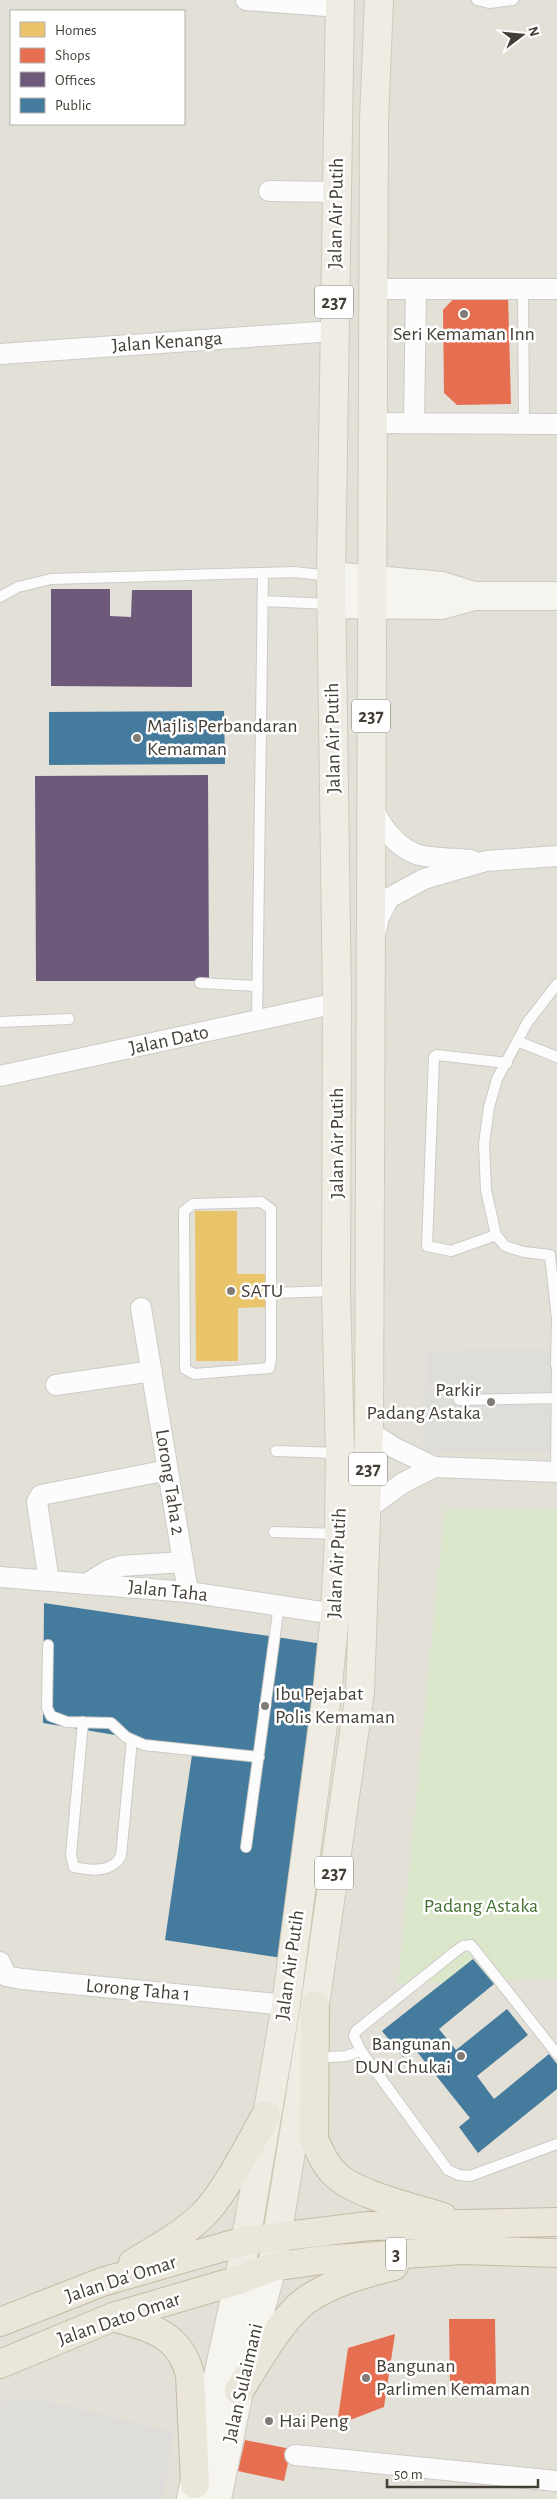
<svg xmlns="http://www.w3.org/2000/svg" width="557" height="2499" font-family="'Alegreya Sans',sans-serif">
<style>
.residential{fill:#e2e0d7;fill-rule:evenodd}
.green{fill:#dae7cb}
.parking{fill:#deddd9}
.homes{fill:#e9c46a}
.shops{fill:#e76f51}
.offices{fill:#6d597a}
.public{fill:#457b9d}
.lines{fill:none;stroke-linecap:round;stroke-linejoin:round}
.lane-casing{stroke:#cccbc7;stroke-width:12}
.street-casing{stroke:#cccbc7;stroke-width:22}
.secondary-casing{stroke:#cccbc1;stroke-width:30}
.primary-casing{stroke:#cfcab8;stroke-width:30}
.highway-casing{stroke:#c4bba6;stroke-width:30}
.lane{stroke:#fcfcfc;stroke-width:10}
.street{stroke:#fcfcfc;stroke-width:20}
.secondary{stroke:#f5f4ef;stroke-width:28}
.primary{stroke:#efece4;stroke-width:28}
.highway{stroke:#eae6da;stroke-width:28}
.poi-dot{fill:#807c75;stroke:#fff;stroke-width:2}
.labels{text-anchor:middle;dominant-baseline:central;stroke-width:5;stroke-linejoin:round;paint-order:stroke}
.shield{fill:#fff;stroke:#7c7972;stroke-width:1}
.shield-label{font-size:19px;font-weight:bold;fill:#443f36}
.street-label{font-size:20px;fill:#443f36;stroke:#fff}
.poi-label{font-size:20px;fill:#443f36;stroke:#fff;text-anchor:start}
.park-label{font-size:20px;fill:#44702f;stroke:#fff}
</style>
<rect width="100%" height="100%" fill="#eeeee9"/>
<path class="residential" d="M0,0H557V2499H0ZM11,11H184V124H11Z"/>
<path class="green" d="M445,1509H557V1978L398,1984Z"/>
<path class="parking" d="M557,1349V1452H423L427,1351Z
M39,2399L173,2432L163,2499H0V2402Z"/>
<path class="homes" d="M195,1211H237V1274H265L266,1307L238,1308V1361H196Z"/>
<path class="shops" d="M457,295H508L511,404L457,405L444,393L443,310Z
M449,2319H495L496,2389H450Z
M395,2334L384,2407L337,2425L348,2348Z
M245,2440L291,2449L284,2481L238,2471Z"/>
<path class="offices" d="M51,589H110V616L131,617L132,590H192V687L51,686Z
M208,775L209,981H36L35,776Z"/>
<path class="public" d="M224,711L225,764L49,765V712Z
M44,1603L323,1644L282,1958L165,1940L193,1748L43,1723Z
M473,1959L494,1984L439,2029L456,2050L507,2009L528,2035L477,2076L494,2099L549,2054L557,2064V2089L478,2153L459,2127L470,2118L414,2048L403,2057L382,2031Z"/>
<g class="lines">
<defs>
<path id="lane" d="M477,0L489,3L513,0
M523,289L524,424
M0,597L18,587L51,579L294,572L330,576
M262,601L330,604
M200,983L258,986
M257,1021L263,574
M0,1022L69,1019
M517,1041L557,1057
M261,1202L271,1209V1360L269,1368L194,1374L185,1369L184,1211L193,1204Z
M496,1235L451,1251L427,1246L434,1057L437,1055L507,1063
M272,1293L334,1291
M556,1365L557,1319L550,1255L524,1252L505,1246L496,1235L486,1190L484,1144L489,1107L497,1079L527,1023L557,984
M459,1400L556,1398
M276,1451L339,1453
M556,1472L557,1365
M274,1532L338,1534
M48,1645L47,1708L51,1716L67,1722L111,1723L126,1737L144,1745L259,1757
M83,1722L71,1855L74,1867C91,1871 112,1873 121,1856L132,1740
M246,1847L279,1605
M557,2054L471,1945L463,1946L456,1951L356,2031L354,2036L361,2051L448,2170L459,2175L470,2176L557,2144
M316,2058L346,2056L361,2051"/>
<path id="street" d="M246,0L340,7
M269,191L336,192
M375,289H557
M0,354L334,331
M374,423L557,424
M414,423L416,289
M372,805C380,825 395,846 416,854C429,859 456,858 471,860
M376,931L379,917L389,898L424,879L486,861L557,856
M0,1076L337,1003
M141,1308L188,1592
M56,1385L152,1371
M369,1431L393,1447L434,1467L557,1472
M368,1508L403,1483L434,1467
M0,1577L188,1592L335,1614
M49,1581L37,1502L41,1495L168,1470
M86,1584L109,1570L121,1566L183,1562
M0,1962L6,1976L22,1979L286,2005
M295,2455L557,2481"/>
<path id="secondary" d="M331,576L442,586L474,596
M331,604L441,605L474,596H557
M191,2499L239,2280
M217,2499L239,2391L272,2267"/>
<path id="primary" d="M272,2267L315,2005L360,1692L369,1431L374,120L379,0
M239,2280L286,2005L327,1694L335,1614L339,1534L340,1453L336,1291L337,1003L331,576L340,0"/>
<path id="highway" d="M315,2005L314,2139C320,2152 325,2165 336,2175C357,2195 414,2208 443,2217
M133,2263C158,2248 182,2235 203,2215C225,2193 250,2143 266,2115
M113,2317C151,2328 179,2333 190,2374L195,2484
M0,2322L102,2282L244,2241L368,2226L557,2222
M0,2364L113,2317L239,2280L272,2267L322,2260L461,2250L557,2253
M239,2391C256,2365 280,2320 305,2301C332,2282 363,2274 394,2266"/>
</defs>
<use href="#lane" class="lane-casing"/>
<use href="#street" class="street-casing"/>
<use href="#secondary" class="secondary-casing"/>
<use href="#primary" class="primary-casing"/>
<use href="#highway" class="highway-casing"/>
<use href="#lane" class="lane"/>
<use href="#street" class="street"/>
<use href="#secondary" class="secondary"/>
<use href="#primary" class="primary"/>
<use href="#highway" class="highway"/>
</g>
<g class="poi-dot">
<circle cx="464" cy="314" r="5"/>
<circle cx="137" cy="738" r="5"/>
<circle cx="231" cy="1291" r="5"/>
<circle cx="491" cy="1402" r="5"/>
<circle cx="265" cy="1706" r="5"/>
<circle cx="461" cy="2056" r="5"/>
<circle cx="366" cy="2378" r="5"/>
<circle cx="269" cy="2421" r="5"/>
</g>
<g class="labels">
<g class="shield">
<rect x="315" y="285.5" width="38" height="33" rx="4"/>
<rect x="352" y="699.5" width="38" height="33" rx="4"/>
<rect x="349" y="1452.5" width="38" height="33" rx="4"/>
<rect x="315" y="1856.5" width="38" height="33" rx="4"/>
<rect x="386" y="2237.5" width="20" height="33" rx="4"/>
</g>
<g class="shield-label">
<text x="334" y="302">237</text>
<text x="371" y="716">237</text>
<text x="368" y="1469">237</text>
<text x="334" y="1873">237</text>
<text x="396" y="2254">3</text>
</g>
<g class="street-label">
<text transform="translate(336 213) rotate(-89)">Jalan Air Putih</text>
<text transform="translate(167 342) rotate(-4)">Jalan Kenanga</text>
<text transform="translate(333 738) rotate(-91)">Jalan Air Putih</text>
<text transform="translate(169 1040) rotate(-12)">Jalan Dato</text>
<text transform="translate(337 1143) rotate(-90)">Jalan Air Putih</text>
<text transform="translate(170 1482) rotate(81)">Lorong Taha 2</text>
<text transform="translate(337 1563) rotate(-87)">Jalan Air Putih</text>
<text transform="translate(168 1591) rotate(6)">Jalan Taha</text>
<text transform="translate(290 1965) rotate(-82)">Jalan Air Putih</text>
<text transform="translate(138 1990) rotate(5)">Lorong Taha 1</text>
<text transform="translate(121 2279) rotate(-18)">Jalan Da' Omar</text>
<text transform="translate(119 2319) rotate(-19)">Jalan Dato Omar</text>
<text transform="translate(243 2383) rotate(-77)">Jalan Sulaimani</text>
</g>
<g class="poi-label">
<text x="464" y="334" text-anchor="middle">Seri Kemaman Inn</text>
<text x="147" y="726">Majlis Perbandaran<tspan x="147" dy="23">Kemaman</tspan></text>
<text x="241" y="1291">SATU</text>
<text x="481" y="1390" text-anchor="end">Parkir<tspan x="481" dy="23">Padang Astaka</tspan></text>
<text x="275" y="1694">Ibu Pejabat<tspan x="275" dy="23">Polis Kemaman</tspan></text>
<text x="451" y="2044" text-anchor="end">Bangunan<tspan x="451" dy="23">DUN Chukai</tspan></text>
<text x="376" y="2366">Bangunan<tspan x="376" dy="23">Parlimen Kemaman</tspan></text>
<text x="279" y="2421">Hai Peng</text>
</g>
<g class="park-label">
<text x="481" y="1906">Padang Astaka</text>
</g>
</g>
<rect x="10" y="10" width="175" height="115" fill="#ffffff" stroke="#b4b2af"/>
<rect x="20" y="22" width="25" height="15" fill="#e9c46a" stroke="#b4b2af"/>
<text x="55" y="35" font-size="15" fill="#443f36">Homes</text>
<rect x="20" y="48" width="25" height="15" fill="#e76f51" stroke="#b4b2af"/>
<text x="55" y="60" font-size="15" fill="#443f36">Shops</text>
<rect x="20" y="72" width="25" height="15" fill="#6d597a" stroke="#b4b2af"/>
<text x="55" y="85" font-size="15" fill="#443f36">Offices</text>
<rect x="20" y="98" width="25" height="15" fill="#457b9d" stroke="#b4b2af"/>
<text x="55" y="110" font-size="15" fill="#443f36">Public</text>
<g transform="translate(522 35) rotate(74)" stroke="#ffffff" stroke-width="4" paint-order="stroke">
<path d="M0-4L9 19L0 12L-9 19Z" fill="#443f36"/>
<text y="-8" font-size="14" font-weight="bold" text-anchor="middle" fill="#443f36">N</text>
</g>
<path d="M387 2479v8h151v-8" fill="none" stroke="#443f36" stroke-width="2.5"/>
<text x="394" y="2479" font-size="15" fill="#443f36" stroke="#ffffff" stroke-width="4" paint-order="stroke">50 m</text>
</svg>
